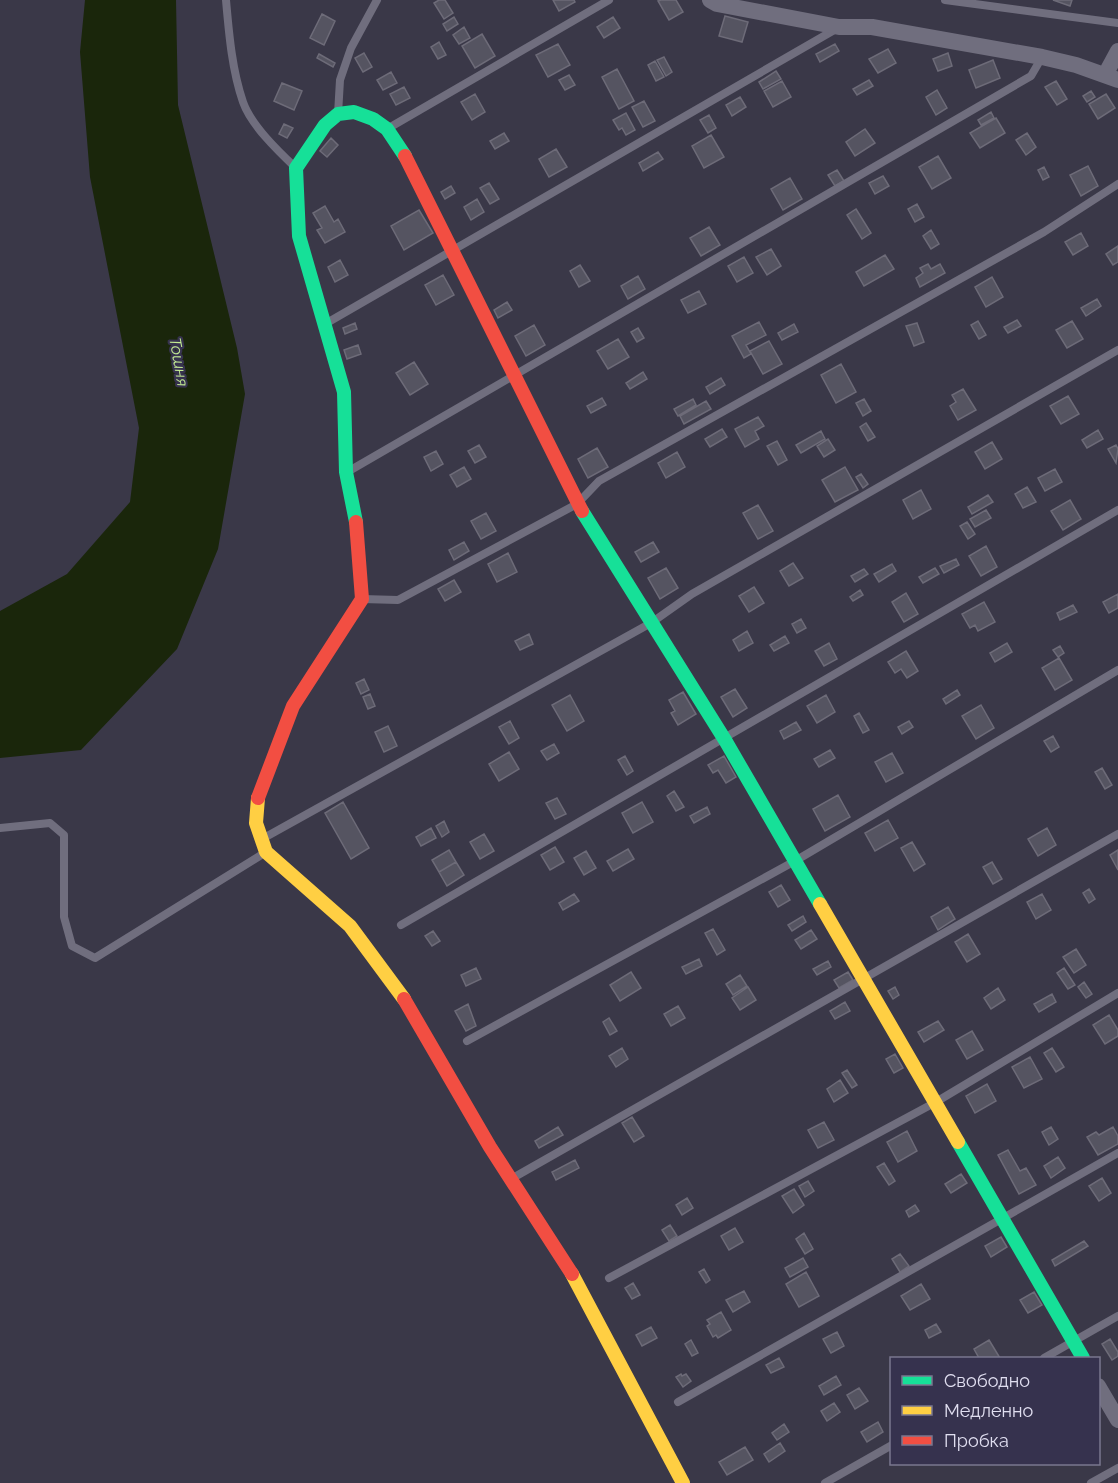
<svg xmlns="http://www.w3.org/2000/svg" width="1118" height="1483" font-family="Raleway,sans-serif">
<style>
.water{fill:#1a260b}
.building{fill:#555461;stroke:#6d6b78;stroke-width:1.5}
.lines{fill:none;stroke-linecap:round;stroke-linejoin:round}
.lane{stroke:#706e7e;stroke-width:8}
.street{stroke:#706e7e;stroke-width:16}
.fast{stroke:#16e098;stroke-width:14}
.slow{stroke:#ffcf43;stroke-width:14}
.jam{stroke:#f24e42;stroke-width:14}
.labels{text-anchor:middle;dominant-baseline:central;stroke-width:4.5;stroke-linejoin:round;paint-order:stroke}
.water-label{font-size:16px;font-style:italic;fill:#c3eb93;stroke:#36324e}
</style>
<rect width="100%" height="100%" fill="#3a3848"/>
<path class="water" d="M85,0H176L178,105L237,348L245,394L218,549L177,649L81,750L0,758V611L67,574L130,502L139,428L90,177L80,52Z"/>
<path class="building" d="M439,0H445L453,13L444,19L434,3Z
M553,0H574L575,2L559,11Z
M661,0H676L683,12L669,20L658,1Z
M1053,0H1072L1070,6Z
M322,14L335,21L324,45L310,38Z
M725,16L748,22L742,42L719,36Z
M454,17L458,24L447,31L443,24Z
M613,17L620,28L604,38L597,27Z
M464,27L470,38L459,44L453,35Z
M482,34L495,56L475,68L462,46Z
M439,42L446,55L438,59L431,47Z
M558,44L570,65L548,77L536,55Z
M835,44L839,51L820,62L816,54Z
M888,49L896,63L878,73L869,59Z
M364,53L372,67L363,72L355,58Z
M948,53L952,66L938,71L933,59Z
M319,54L335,63L333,67L317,58Z
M664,57L672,72L666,76L657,60Z
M993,60L1000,78L976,88L969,70Z
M655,61L664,77L656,81L648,65Z
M617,69L634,101L619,109L602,77Z
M776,71L781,79L763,89L759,82Z
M391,72L397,83L383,90L377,80Z
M569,75L575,85L565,90L559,80Z
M869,80L873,86L857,95L853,89Z
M782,81L791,97L773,107L764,91Z
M1056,81L1067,99L1057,105L1045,87Z
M282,83L302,91L294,110L274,101Z
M404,87L410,98L396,105L390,94Z
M937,90L947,108L936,115L926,97Z
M1091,91L1095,97L1087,102L1083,96Z
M475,94L485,112L472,120L461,102Z
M1106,94L1115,108L1098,119L1089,104Z
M740,97L746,107L732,116L726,105Z
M644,101L655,121L643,127L632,107Z
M991,112L994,118L981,125L978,120Z
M626,113L635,130L626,135L622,128L619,130L613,120Z
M709,115L716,128L708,133L700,120Z
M996,118L1005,133L980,148L970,133Z
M284,124L293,128L287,138L279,134Z
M865,129L875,143L855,156L846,142Z
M504,133L509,141L495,149L490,141Z
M1027,133L1036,147L1026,155L1016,140Z
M711,135L724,157L704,168L692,146Z
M331,138L338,145L327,157L320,151Z
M556,149L567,167L549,177L539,159Z
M658,152L663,159L643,171L639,163Z
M938,156L951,178L932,189L919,167Z
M1088,166L1098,186L1081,196L1070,175Z
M1044,167L1049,177L1043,180L1038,170Z
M837,170L844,181L835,186L828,175Z
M883,176L889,186L875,194L869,183Z
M790,178L802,199L783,210L771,189Z
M489,183L499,199L490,204L480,188Z
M451,186L455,193L445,199L441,192Z
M477,199L484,212L471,220L464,207Z
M917,204L924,217L915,222L908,209Z
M325,206L334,222L338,219L345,232L325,243L317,230L322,228L313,213Z
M856,209L871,233L862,239L847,215Z
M419,210L433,233L404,250L391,226Z
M709,227L720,245L701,256L690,238Z
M931,230L939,244L931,249L923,236Z
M1081,233L1088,246L1073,255L1065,242Z
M1118,246V262L1113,265L1106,254Z
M771,249L781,266L767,275L756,257Z
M885,255L894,269L864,286L856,272Z
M744,257L753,273L737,282L728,266Z
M340,260L348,275L335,282L328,267Z
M928,264L931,269L940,264L945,273L920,287L916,278L923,273L920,268Z
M580,265L590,281L579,287L570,271Z
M443,275L454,295L436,305L425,285Z
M638,276L645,289L628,299L621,286Z
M992,277L1003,297L986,307L975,287Z
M699,291L706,304L688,313L681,300Z
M1097,299L1101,306L1086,316L1081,308Z
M507,302L512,310L498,318L494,310Z
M1017,320L1021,326L1008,333L1004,327Z
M978,321L986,335L979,339L971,325Z
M1072,321L1083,339L1067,348L1056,330Z
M759,322L766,335L746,345L751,354L744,358L732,336Z
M355,323L357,329L345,334L343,328Z
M917,323L924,342L914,346L906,326Z
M794,324L798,332L782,340L778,333Z
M534,325L545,345L526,356L515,336Z
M638,328L644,338L637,342L631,332Z
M618,339L629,357L608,369L597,351Z
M769,341L782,364L763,374L750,351Z
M358,345L361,354L347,359L344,350Z
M414,362L428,384L410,395L396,373Z
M841,364L856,392L836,403L821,375Z
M643,372L647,379L630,389L626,383Z
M721,378L725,385L710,394L706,387Z
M963,389L976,410L958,420L950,406L956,402L952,395Z
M1068,396L1079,414L1061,424L1050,406Z
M602,398L606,405L591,413L587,406Z
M693,399L696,405L678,416L674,409Z
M864,399L871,411L863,416L856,403Z
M706,401L711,409L684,424L680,416Z
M758,417L764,426L755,431L759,439L745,447L735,429Z
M866,423L875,437L868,441L860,427Z
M722,429L727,437L710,447L705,439Z
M1098,430L1103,439L1087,448L1082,440Z
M821,431L825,439L801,453L796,445Z
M828,439L835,450L824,457L817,446Z
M777,441L787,460L778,465L767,446Z
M992,442L1002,459L985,469L975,452Z
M479,445L486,457L475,463L468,451Z
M1116,445L1118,449L1116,463L1108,449Z
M597,448L608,467L588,478L578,459Z
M436,451L443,464L431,471L424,457Z
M677,452L685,467L666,478L658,463Z
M464,467L471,479L457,487L450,475Z
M845,467L858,490L835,502L822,480Z
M1055,469L1062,482L1045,491L1038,478Z
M861,474L868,484L863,488L856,477Z
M1027,487L1036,502L1023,508L1015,494Z
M921,490L931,509L913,519L903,500Z
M988,495L993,502L972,514L968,507Z
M1070,500L1081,519L1063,530L1051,511Z
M758,505L773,531L758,539L743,513Z
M986,510L991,518L975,527L970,519Z
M486,513L496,531L481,539L471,521Z
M967,522L975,534L968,539L960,526Z
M464,542L469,551L454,560L449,550Z
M653,542L659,552L641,562L635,552Z
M986,546L997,567L981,576L969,556Z
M508,553L517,572L497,582L488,564Z
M956,559L959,565L944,573L940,566Z
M793,563L803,578L789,586L780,571Z
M892,564L896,571L879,582L874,574Z
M666,568L678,588L660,599L648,578Z
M935,568L939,574L923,583L919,577Z
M864,569L868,574L855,582L851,576Z
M454,580L461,592L445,601L438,589Z
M754,587L764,603L749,612L739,596Z
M860,590L863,595L853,601L850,597Z
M906,593L918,614L904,622L892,602Z
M1118,594V608L1109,613L1103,602Z
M984,602L995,622L978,631L975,625L970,628L962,614Z
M1073,605L1077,612L1060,620L1057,613Z
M801,619L806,628L797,633L792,624Z
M747,631L753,643L739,651L733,640Z
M529,634L533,644L520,650L515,641Z
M785,636L789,643L774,651L770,645Z
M829,643L837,659L824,666L815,651Z
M1007,643L1012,652L995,662L990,653Z
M1060,646L1064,653L1058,657L1053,650Z
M906,651L918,671L907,678L901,669L895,673L888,662Z
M1059,658L1072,680L1055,690L1042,668Z
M364,679L369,690L361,694L356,683Z
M735,689L747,708L733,717L721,697Z
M957,690L960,695L946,704L943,699Z
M683,692L696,714L678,725L671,713L675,711L669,700Z
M370,694L375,706L368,709L363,697Z
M570,695L584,721L567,731L552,705Z
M826,695L835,712L817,723L807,706Z
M981,705L994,728L976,739L962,716Z
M859,713L869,730L863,733L854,716Z
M510,721L519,738L509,744L499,727Z
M909,721L913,727L902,734L898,727Z
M796,722L801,730L784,739L780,731Z
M388,726L397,746L384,752L375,732Z
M1053,736L1059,747L1051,752L1044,741Z
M554,744L559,753L547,760L541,751Z
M830,750L835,758L819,767L814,759Z
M509,752L519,769L499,781L489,764Z
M892,753L903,773L886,782L875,762Z
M625,756L633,771L627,775L618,760Z
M724,756L736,777L726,783L718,770L713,773L708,765Z
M1102,768L1112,785L1105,789L1095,772Z
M674,791L684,807L676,811L667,796Z
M838,795L850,817L825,831L813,809Z
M557,798L566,814L555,819L546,803Z
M343,802L369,848L351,859L325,813Z
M642,802L653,822L633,833L622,813Z
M707,807L710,814L694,823L690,816Z
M888,820L898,838L875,851L865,833Z
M444,821L449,832L442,837L436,826Z
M431,828L436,838L421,846L416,837Z
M1047,828L1056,845L1038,856L1028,839Z
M484,834L494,851L480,859L470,842Z
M912,842L925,864L914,871L901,848Z
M555,847L564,862L550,870L541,855Z
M628,849L634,859L613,871L607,861Z
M449,850L456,862L439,872L432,860Z
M1118,850V870L1110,855Z
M586,851L596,868L584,875L574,858Z
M456,862L464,875L447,886L439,872Z
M992,862L1002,879L993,884L983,867Z
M781,885L790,900L778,907L769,892Z
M1089,889L1095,899L1089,903L1083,893Z
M574,894L579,901L563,910L559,903Z
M1042,894L1051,910L1036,919L1027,902Z
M948,907L955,919L938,930L931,917Z
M803,916L806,922L792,931L788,925Z
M713,929L725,950L717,955L705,933Z
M811,930L817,939L801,949L795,940Z
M433,931L440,941L432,946L425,936Z
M968,934L980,954L967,962L955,942Z
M1076,949L1086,965L1074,973L1063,957Z
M699,959L702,966L686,974L682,967Z
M828,961L831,967L817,975L813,969Z
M476,968L481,979L466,986L461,975Z
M1064,968L1075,985L1068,989L1057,973Z
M631,972L641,988L620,1001L610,985Z
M848,972L853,980L839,988L834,980Z
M740,975L747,986L733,995L726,984Z
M1084,982L1092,994L1086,998L1078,987Z
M748,987L756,1000L740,1010L732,998Z
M895,987L899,995L893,999L888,991Z
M998,988L1005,1000L991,1009L984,998Z
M1052,994L1056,1002L1039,1012L1034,1004Z
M845,1002L850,1011L835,1019L830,1011Z
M468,1004L476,1026L466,1031L455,1011Z
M678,1006L685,1018L671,1026L664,1014Z
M1109,1015L1118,1030V1036L1105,1044L1093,1025Z
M609,1018L617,1031L610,1035L603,1022Z
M938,1021L944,1030L924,1042L918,1032Z
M972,1031L983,1050L967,1059L956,1040Z
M622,1048L628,1059L616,1067L609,1056Z
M1052,1048L1064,1067L1056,1072L1044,1053Z
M895,1054L903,1068L894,1073L886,1059Z
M1030,1057L1042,1079L1024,1088L1012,1067Z
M847,1070L857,1085L852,1088L842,1073Z
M840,1080L848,1093L834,1102L827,1089Z
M987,1084L996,1101L975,1113L966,1096Z
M632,1117L644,1136L634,1142L622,1123Z
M824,1122L834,1140L818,1148L808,1130Z
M558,1127L563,1135L539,1148L535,1141Z
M1051,1127L1058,1139L1049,1145L1042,1132Z
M1113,1127L1118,1136V1144L1098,1155L1087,1137L1096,1132L1099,1135Z
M907,1131L917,1151L898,1162L887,1142Z
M1008,1150L1020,1171L1026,1168L1036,1185L1019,1194L998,1155Z
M1058,1157L1065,1168L1051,1178L1044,1166Z
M575,1160L579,1168L556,1180L552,1172Z
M884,1163L895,1181L889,1185L877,1167Z
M961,1174L967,1183L951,1193L945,1184Z
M1102,1178L1111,1193L1099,1201L1089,1186Z
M808,1181L814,1191L805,1197L799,1186Z
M794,1189L804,1205L793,1213L782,1196Z
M687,1198L693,1208L682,1215L676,1205Z
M915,1205L919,1211L909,1217L906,1211Z
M670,1225L677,1236L669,1241L662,1230Z
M735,1228L743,1242L729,1250L721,1236Z
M804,1233L813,1249L805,1254L796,1239Z
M1001,1237L1007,1247L991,1257L985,1246Z
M1084,1241L1088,1246L1055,1266L1052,1260Z
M900,1254L909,1266L900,1272L892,1259Z
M803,1258L808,1267L790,1277L785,1268Z
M704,1269L710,1280L706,1283L699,1272Z
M806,1272L819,1296L799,1307L786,1284Z
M633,1283L640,1295L632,1299L625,1288Z
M921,1284L930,1299L910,1310L901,1296Z
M744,1291L750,1302L733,1312L726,1300Z
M1034,1292L1042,1305L1028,1313L1020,1300Z
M721,1312L731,1330L718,1338L716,1335L713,1337L707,1326L710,1324L707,1320Z
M936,1324L941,1332L929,1338L925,1330Z
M651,1327L657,1338L642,1346L636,1335Z
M837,1332L844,1346L831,1353L823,1339Z
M1110,1339L1118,1352V1356L1112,1360L1102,1344Z
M691,1340L698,1353L692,1356L685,1344Z
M989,1340L1000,1358H979L974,1349Z
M779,1358L784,1367L771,1373L766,1365Z
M681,1374L682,1376L686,1374L691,1381L683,1387L676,1377Z
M836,1376L841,1385L824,1395L819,1386Z
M859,1388L868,1401L855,1409L847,1395Z
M834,1403L840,1412L827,1421L821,1411Z
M878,1422L883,1432L867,1442L861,1432Z
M784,1424L789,1432L777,1440L772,1433Z
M780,1443L785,1451L769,1462L764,1454Z
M745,1447L753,1460L727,1475L719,1462Z"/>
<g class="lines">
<path class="lane" d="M226,0C229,34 232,70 243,102C251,125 278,151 296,168
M945,0L1118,23
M338,114L340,80L351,48L377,0
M387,129L609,0
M325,324L836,29
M349,471L1031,76L1042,57
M362,599L398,600L577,504L599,481L1044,232L1118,184
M0,828L50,823L64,835V917L72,946L95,958L266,852
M262,839L651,623L692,594L1118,350
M401,925L1118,510
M467,1041L795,861L1118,670
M511,1179L1118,834
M609,1278L936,1102L1118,993
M1044,1358L1118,1316
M678,1402L1118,1153
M825,1483L892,1445
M1091,1483L1118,1468"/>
<path class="street" d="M710,0L717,4L839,27H872L1042,57L1076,65L1118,80
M1105,75L1118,51
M1098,1386L1118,1420"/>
<path class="fast" d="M582,511L725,740L820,904
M356,522L346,472L344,392L299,236L296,168L325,125L338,114L354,112L373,119L387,129L405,156
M958,1142L1083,1358"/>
<path class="slow" d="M258,798L256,823L266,852L350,926L404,999
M820,904L958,1142
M572,1274L683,1483"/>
<path class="jam" d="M405,156L582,511
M258,798L293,706L362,599L356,522
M404,999L490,1147L572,1274"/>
</g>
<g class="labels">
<g class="water-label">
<text transform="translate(179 362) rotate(80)">Тошня</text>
</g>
</g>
<rect x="890" y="1357" width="210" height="108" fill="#36324e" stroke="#7a778f" stroke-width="1.5"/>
<rect x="902" y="1376" width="30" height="9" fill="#16e098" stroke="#7a778f" stroke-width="1.5"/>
<text x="944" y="1387" font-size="18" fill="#e0def0">Свободно</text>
<rect x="902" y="1406" width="30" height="9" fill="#ffcf43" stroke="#7a778f" stroke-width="1.5"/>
<text x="944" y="1417" font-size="18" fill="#e0def0">Медленно</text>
<rect x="902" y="1436" width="30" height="9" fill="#f24e42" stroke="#7a778f" stroke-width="1.5"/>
<text x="944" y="1447" font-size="18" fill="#e0def0">Пробка</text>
</svg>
